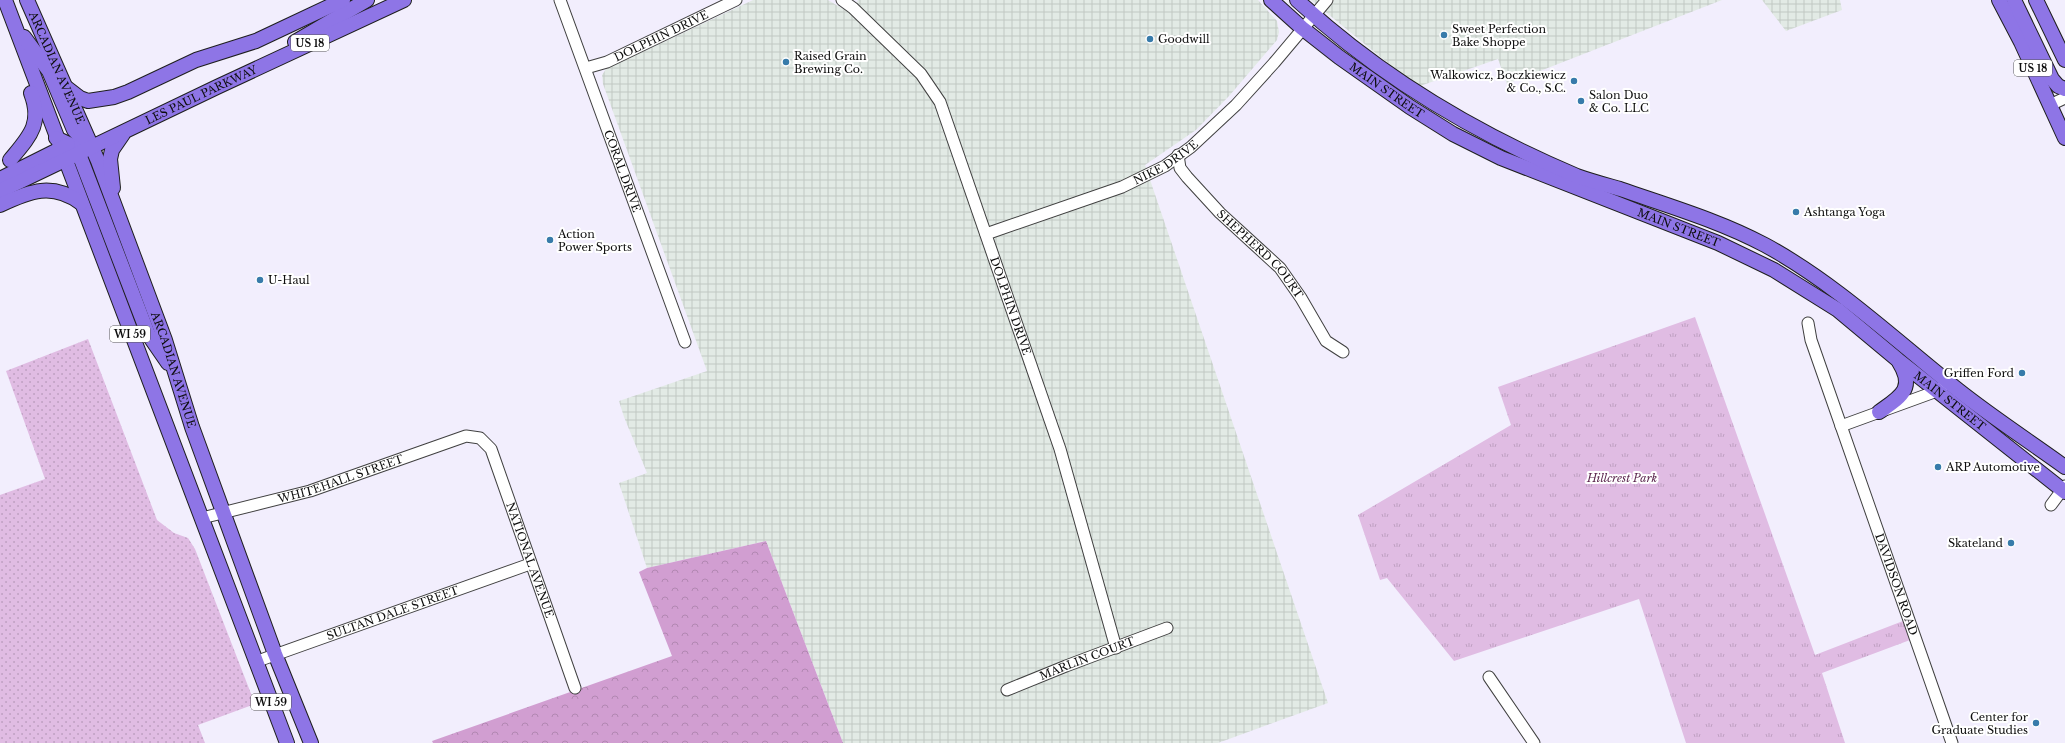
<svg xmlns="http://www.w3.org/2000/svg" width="2065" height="743" font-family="'Libre Baskerville',serif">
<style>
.industrial{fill:url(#industrial-grid)}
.grass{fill:url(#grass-dots)}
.forest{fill:url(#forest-crowns)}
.park{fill:url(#park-tufts)}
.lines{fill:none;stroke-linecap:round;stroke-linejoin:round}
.minor-casing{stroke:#404040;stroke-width:13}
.major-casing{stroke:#1e1e1e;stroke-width:16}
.minor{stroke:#fff;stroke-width:11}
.major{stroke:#8e75e6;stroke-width:14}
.poi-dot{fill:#377baa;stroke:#fff;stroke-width:1.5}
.labels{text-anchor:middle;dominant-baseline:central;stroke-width:4;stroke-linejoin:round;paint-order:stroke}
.shield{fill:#fff;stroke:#565656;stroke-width:1}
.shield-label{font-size:10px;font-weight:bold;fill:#0d0d0d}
.poi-label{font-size:11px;fill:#0d0d0d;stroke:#fff;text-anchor:start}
.street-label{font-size:11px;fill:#0d0d0d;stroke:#fff}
.park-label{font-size:11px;font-style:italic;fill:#5b264e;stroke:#fff}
</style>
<defs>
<pattern id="industrial-grid" width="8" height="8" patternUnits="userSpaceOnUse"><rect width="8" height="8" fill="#e2eae5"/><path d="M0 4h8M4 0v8" fill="none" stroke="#c1c8c3"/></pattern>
<pattern id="grass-dots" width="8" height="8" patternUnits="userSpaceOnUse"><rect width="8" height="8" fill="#e0bce3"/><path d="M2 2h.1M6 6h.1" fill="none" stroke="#bfa0c2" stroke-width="1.8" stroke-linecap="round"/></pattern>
<pattern id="forest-crowns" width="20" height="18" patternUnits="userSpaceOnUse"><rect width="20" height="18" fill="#d19ed1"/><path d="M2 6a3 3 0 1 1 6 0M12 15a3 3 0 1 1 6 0" fill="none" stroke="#b287b2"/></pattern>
<pattern id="park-tufts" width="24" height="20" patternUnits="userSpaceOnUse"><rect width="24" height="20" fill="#e0bce3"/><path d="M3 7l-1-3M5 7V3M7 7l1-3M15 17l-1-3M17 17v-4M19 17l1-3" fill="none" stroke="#bfa0c2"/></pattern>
</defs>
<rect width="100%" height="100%" fill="#f2eefd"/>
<path class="industrial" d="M753,0H828L850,13L858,0H1258L1277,21L1279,32L1277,40L1230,95L1196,130L1145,165L1328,703L1218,743H843L766,541L647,568L619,483L647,473L624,417L619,401L707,371L603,84L602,75L606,69Z
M1311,0H1722L1507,84L1498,59L1417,87Z
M1762,0H1840L1842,10L1786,31Z"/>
<path class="grass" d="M88,339L157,520L174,533L188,538L195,549L255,704L198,725L205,743H0V495L45,479L6,371Z"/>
<path class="forest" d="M766,541L843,743H433L432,741L672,656L639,572L647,568Z"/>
<path class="park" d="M1695,317L1815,655L1903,621L1910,640L1822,673L1845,743H1686L1639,599L1454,661L1387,578L1380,580L1358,515L1511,425L1498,387Z"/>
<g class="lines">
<defs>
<g id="minor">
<path id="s1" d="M560,0L685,342"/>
<path id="s2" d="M842,0L853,8L921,74L940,102L1060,449L1116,648"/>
<path id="s3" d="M586,68L607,62L736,0"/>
<path d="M2050,105L2065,98"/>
<path id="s4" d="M1178,155L1180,168L1187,177L1220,213L1280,268L1301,298L1326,341L1343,352"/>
<path id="s5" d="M986,234L1122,187L1165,166L1191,147L1236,105L1274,63L1327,0"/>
<path id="s6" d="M1808,323L1811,340L1952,743"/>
<path d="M1841,426L1937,391L1943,386"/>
<path d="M2051,505L2065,486"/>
<path id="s7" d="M202,518L310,491L466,436L480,438L491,449L575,688"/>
<path id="s8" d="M255,662L530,564"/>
<path d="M1489,677L1534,743"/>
<path id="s9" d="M1007,690L1066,666L1167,628"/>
</g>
<g id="major">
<path d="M5,0L287,743"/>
<path id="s10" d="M27,0L98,161L165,340L192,427L275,654L311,743"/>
<path id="s11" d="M1271,0L1302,28L1339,57L1410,107L1453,134L1501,158L1718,243L1774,270L1838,310L1898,360L2065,492"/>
<path d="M1297,0C1378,75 1475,133 1577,176C1591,181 1606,185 1620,189C1669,206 1720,221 1765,245C1835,283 1895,340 1958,390C1992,417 2029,441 2065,467"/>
<path d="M1999,0L2021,42L2065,138"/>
<path d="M2014,0L2052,79L2058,86L2065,89"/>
<path d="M2036,0L2065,60"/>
<path d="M24,37L49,71L74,130L88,145"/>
<path d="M295,42L367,0"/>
<path d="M67,88L80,98L88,101L114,97L128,92L196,60L256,41L343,0"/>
<path d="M56,138L73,146L79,154L148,334L168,363"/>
<path d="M10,160C29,137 43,124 31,93"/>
<path d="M0,179L68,145"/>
<path d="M113,188L110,159L112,150L123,134"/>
<path id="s12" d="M0,191L217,87L404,0"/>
<path d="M0,205C30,191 52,182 81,203"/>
<path d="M1879,412C1900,397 1916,389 1899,362"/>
</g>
</defs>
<use href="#minor" class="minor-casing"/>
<use href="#major" class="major-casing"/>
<use href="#minor" class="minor"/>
<use href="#major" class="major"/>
</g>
<g class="poi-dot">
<circle cx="1444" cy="35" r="4"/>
<circle cx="1150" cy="39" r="4"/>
<circle cx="786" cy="62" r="4"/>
<circle cx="1574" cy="81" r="4"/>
<circle cx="1581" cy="101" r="4"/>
<circle cx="1796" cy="212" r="4"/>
<circle cx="550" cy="240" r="4"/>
<circle cx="260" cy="280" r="4"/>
<circle cx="2022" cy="373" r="4"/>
<circle cx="1938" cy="467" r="4"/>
<circle cx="2011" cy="543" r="4"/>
<circle cx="2036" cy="723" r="4"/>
</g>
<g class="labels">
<g class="shield">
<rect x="291" y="35" width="38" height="16" rx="3"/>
<rect x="2014" y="60" width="38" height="16" rx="3"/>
<rect x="110" y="326" width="40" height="16" rx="3"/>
<rect x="251" y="694" width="40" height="16" rx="3"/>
</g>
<g class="shield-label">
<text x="310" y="43">US 18</text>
<text x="2033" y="68">US 18</text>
<text x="130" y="334">WI 59</text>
<text x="271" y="702">WI 59</text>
</g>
<g class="poi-label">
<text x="1452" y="29">Sweet Perfection<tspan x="1452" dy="13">Bake Shoppe</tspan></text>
<text x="1158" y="39">Goodwill</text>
<text x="794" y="56">Raised Grain<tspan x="794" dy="13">Brewing Co.</tspan></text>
<text x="1566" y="75" text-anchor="end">Walkowicz, Boczkiewicz<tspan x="1566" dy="13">&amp; Co., S.C.</tspan></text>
<text x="1589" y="95">Salon Duo<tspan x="1589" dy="13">&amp; Co. LLC</tspan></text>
<text x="1804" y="212">Ashtanga Yoga</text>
<text x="558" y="234">Action<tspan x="558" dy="13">Power Sports</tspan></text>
<text x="268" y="280">U-Haul</text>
<text x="2014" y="373" text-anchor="end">Griffen Ford</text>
<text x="1946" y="467">ARP Automotive</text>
<text x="2003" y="543" text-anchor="end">Skateland</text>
<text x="2028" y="717" text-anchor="end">Center for<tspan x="2028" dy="13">Graduate Studies</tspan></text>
</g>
<g class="street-label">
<text stroke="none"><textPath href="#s3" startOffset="82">DOLPHIN DRIVE</textPath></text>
<text stroke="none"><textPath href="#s10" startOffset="74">ARCADIAN AVENUE</textPath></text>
<text stroke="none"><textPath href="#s11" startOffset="147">MAIN STREET</textPath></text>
<text stroke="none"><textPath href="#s12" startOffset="223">LES PAUL PARKWAY</textPath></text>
<text stroke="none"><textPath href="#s5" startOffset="194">NIKE DRIVE</textPath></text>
<text stroke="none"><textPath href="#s1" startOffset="182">CORAL DRIVE</textPath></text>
<text stroke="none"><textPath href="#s11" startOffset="471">MAIN STREET</textPath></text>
<text stroke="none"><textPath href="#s4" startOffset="131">SHEPHERD COURT</textPath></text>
<text stroke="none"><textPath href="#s2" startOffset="358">DOLPHIN DRIVE</textPath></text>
<text stroke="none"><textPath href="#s10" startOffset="398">ARCADIAN AVENUE</textPath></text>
<text stroke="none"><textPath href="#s11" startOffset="795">MAIN STREET</textPath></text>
<text stroke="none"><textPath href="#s7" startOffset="144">WHITEHALL STREET</textPath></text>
<text stroke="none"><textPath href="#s7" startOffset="424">NATIONAL AVENUE</textPath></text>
<text stroke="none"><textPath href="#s6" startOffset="276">DAVIDSON ROAD</textPath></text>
<text stroke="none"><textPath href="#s8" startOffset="146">SULTAN DALE STREET</textPath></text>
<text stroke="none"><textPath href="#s9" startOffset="86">MARLIN COURT</textPath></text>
</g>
<g class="park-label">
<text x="1622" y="478">Hillcrest Park</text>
</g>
</g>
</svg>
